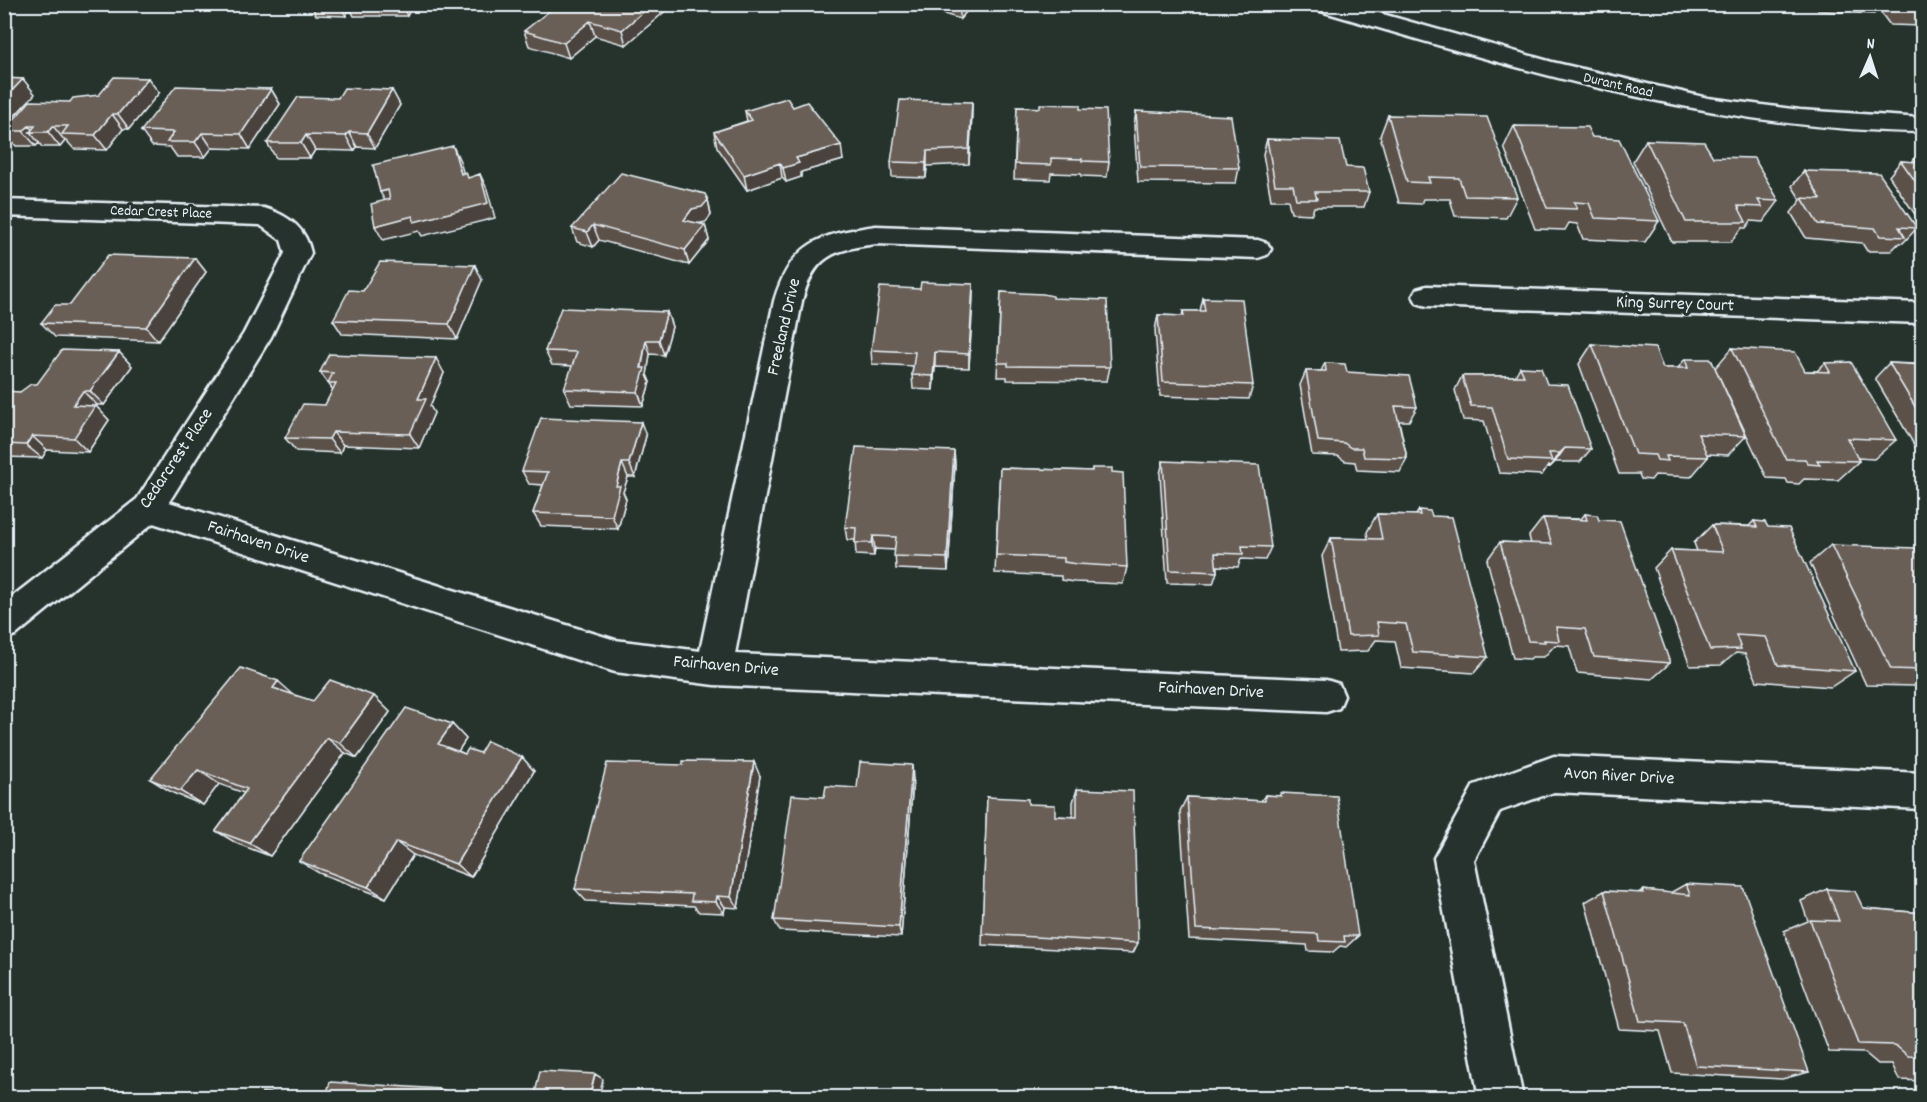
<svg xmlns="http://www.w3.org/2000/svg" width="1927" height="1102" font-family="Dekko,sans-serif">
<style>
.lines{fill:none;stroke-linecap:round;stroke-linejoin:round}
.minor-casing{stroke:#e8f1f8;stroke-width:5}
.minor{fill:#26332d;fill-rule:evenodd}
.wall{fill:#5b514a;stroke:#e8f1f8;stroke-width:1.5}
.shaded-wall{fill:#4a423c;stroke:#e8f1f8;stroke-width:1.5}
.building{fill:#6a5e56;stroke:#e8f1f8;stroke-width:1.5}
.labels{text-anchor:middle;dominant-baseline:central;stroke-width:6;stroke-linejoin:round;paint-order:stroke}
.far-street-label{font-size:15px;fill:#e8f1f8;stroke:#26332d}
.street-label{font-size:18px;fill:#e8f1f8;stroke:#26332d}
</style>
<rect width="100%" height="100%" fill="#26332d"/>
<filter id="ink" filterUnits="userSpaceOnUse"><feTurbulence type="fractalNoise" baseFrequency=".0167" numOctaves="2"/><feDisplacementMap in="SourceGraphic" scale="12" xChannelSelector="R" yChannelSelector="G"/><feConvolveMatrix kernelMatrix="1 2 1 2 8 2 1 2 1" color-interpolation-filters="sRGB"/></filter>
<g filter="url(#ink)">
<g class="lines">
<defs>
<path id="minor" d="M1312,4H1347L1552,62L1708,98L1800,110L1922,118V132C1713,130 1513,67 1314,9Z
M4,200L264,208C288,215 306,228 311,253L271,337L169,502L615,640L700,651L774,301C791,243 819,234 876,226L1258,240L1267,243L1271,249L1267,255L1258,258L876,244C832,250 814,256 802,301L735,654L1326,680L1339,684L1344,696L1339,708L1326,712L714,685L615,672L153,523L16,635L4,639V603L137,499L244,333L285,253L281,240L260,225L4,216Z
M1427,286L1922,303V323L1427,306L1417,303L1413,296L1417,289Z
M1554,756L1922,773V809L1554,792L1500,811L1474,860L1523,1098H1479L1434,858L1474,785Z"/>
</defs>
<use href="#minor" class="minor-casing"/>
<use href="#minor" class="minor"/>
</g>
<path class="wall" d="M311,4H413L407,16H354L352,12L348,11L346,16L316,15Z
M911,4H973L960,19Z
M978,4H995L991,8Z
M1814,4H1923V26L1890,25L1879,10H1877L1874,14L1853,13L1850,9L1845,8L1843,12L1819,11Z
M671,6L626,45L595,36L569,58L529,46L524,31Z
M271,89L280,104L250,149L212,148L205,157H177L170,147L152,146L141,131Z
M392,90L400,105L375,148L357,147L354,151L315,150L310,158H276L267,143L338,98Z
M159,93L129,129H123L107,150L74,149L67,141H65L60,147H42L39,143L36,146H16L4,132V130L70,102Z
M972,102L969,164L927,166L926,178L892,177L891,162Z
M793,107L843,160L801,172V177L786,182L782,178L747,190L717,147L714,132L747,121L745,111Z
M1017,107L1080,109L1109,162L1107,177L1081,176V174L1051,173L1050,180L1014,179Z
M1136,111L1239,168L1236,183L1138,182L1134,126Z
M1388,115L1517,197L1506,218L1455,216L1450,199H1423L1421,204L1399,203L1380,136Z
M1514,126L1592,137L1659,221L1645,242L1583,239L1577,224L1569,223L1565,230L1535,229L1504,147Z
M1267,139L1346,167L1369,192L1364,207H1314L1312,214L1291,213L1288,200H1271L1263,154Z
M1646,140L1713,157L1779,201L1763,222L1751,221L1746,228H1742L1731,242H1672L1633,161Z
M1915,158L1923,159V226L1889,176L1901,161L1912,162Z
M1804,171L1917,228L1903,243H1899L1891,251H1867L1862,243L1806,238L1791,213L1801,200L1792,186Z
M708,200L711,215L706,222L699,223L705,225L709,240L689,265L599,240L593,247L577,242L572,228Z
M195,258L206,272L158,341L55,337L41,323L70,305Z
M482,280L457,339L342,334L333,320L363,291Z
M973,284L969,368L935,367L933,390L913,389L912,375L913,366L872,364L871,350L920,289Z
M1001,292L1053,298L1110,367L1107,381L1007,380V377H997Z
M1203,298L1253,385L1249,399L1160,396L1155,330L1158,315L1182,316L1183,311H1200Z
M667,312L672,327L664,355L650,354L647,375L650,382L643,406L571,404L564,389L573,366L552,365L545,351Z
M1592,344L1663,368H1678L1685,359L1746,436L1728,455L1707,454L1708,457L1691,477L1655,475L1651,480L1641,479L1639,474H1619L1579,364Z
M1732,348L1805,371H1817L1825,363L1896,440L1874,459L1858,458L1859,461L1838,480L1804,479L1799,484L1788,483L1786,479L1767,478L1715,368Z
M119,352L132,366L104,405H97L96,406L109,420L88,452L47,450L42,458L4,457V391L20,392Z
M1923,359V460L1875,378L1889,363L1917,364Z
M1325,363L1347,372L1417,407L1409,421H1399L1407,458L1400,472L1357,470L1355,462L1345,461L1338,456L1312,455L1300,385L1306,371H1321Z
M1520,367L1547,384L1591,449L1580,462H1555L1550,467L1548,466L1542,475L1499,473L1484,421L1463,420L1455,390L1462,376H1515Z
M320,372L444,373L430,406L434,413L419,448L343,445L340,453L296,451L285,438L325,405L333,390Z
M646,436L635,477H628L623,492L626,499L618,529L541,526L533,513L543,485L529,484L522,471Z
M954,451L955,465L948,571L896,569L895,550L875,549L874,556L856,555L855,540H847L845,527Z
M1163,461L1271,547L1265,560L1241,559L1238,567L1217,566V572L1213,584L1167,583L1160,474Z
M1000,468L1092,471V468L1127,567L1123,584L1074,582L1061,580V576L995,573Z
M1419,510L1432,516L1488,657L1474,673L1401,668L1395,641L1376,640L1368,651L1338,652L1322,556L1331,538L1368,539L1367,532L1377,514L1416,515Z
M1585,514L1599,520L1670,663L1652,679L1577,673L1569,646L1555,645L1544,657H1532L1530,659L1513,658L1487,560L1500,542L1531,544L1529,536L1543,518L1581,519Z
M1754,521L1768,527L1855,671L1831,687L1757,681L1745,654L1736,653L1721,665L1690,666L1654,568L1671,550L1697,551L1694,543L1712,525L1749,526Z
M1831,545L1923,560V682L1916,686L1866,685L1810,563Z
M294,695L313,701L374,696L390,712L357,758L345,753L270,856L238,844L216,831L244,793L219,784L203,805L173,793L150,779Z
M452,724L466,739L458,751L465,754L480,753L522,757L534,771L471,877L413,855L386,898L319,873L299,861Z
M760,776L738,908L725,907L724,913L699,912L694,906L586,901L575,889Z
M913,779L901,937L780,931L774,920L824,797L857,788Z
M1077,789L1138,943L1133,953L982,945L987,797L1028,804L1055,816L1073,817V802Z
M1281,793L1358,936L1346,947L1340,946L1333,952L1308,951L1307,945L1189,939L1180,811L1187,797L1261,801L1265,795L1279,796Z
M1686,884L1809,1072L1782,1079L1672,1073L1660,1031L1619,1029L1585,902L1604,891L1638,893L1643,890L1670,893Z
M1827,889L1863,908L1923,913V1081L1899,1080L1892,1064H1878L1865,1053L1829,1052L1784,931L1808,921L1801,901Z"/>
<path class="shaded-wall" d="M340,4H345L348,11L346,16Z
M402,4H413L407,16Z
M652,4H671V6L626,45L622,30Z
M960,4H973L960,19Z
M590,21L595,36L569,58L564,43Z
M148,78L159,93L129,129L118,114Z
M23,79L35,94L4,127V99Z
M271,89L280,104L250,149L241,134Z
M392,90L400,105L375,148L367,133Z
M972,102V117L969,164V149Z
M112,114L123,129L107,150L95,135Z
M29,126L34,132H30L39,143L36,146L23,131Z
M53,126L65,141L60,147L48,132Z
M349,132L357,147L354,151L346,136Z
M202,133L212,148L205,157L195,142Z
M306,135L315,150L310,158L301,143Z
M841,145L843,160L801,172V177L786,182L783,168L796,158Z
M453,146L460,161L468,189L461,174Z
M927,151V166L926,178V163Z
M780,163L782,178L747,190L744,175Z
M480,174L487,189L495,218L422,236L419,231L383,240L375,226Z
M388,190L396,204L388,206L380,192Z
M708,200L711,215L706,222L696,224L684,220L692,209Z
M593,225L599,240L593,247L587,232Z
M705,225L709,240L689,265L685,250Z
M195,258L206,272L158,341L146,327Z
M475,265L482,280L457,339L449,324Z
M973,284V299L969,368V354Z
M667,312L672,327L664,355L659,340Z
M646,340L650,354L647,375L650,382L643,406L638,392Z
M119,352L132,366L104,405L90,391Z
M935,352V367L933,390V376Z
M436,358L444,373L430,406L434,413L419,448L410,434L418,399Z
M83,391L97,405L96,406L109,420L88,452L74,438L73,405Z
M641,422L646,436L635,477L629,463Z
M333,432L343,445L340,453L329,439Z
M32,436L47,450L42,458L26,445Z
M1565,448L1555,462L1550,467L1560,453Z
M954,451L955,465L948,571L947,558Z
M622,463L628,477L623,492L626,499L618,529L612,516L616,486Z
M873,536L875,549L874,556L872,543Z
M278,681L296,697L273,688Z
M374,696L390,712L357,758L340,743Z
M452,724L466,739L453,759L438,744Z
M327,738L345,753L270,856L249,843Z
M522,757L534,771L471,877L456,864Z
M754,762L760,776L738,908L731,897Z
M912,765L913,779L901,937L899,927Z
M198,770L219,784L203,805L180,791Z
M396,842L413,855L386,898L368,887Z
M717,896L725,907L724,913L716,902Z
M595,1074L603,1079L599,1098H589Z
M440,1089L457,1095L456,1098H437Z
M59,1092L87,1098H61Z"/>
<path class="building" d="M558,4H652L622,30L590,21L564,43L524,31Z
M114,77L148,78L118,114H112L95,135L62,134L68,126H53L48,132H30L35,126H29L23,131H4L30,101L70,102L73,98L99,95Z
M4,78L23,79L4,99Z
M176,86L271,89L241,134L202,133L195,142H167L174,132L141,131Z
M344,88L392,90L367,133L349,132L346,136L306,135L301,143H267L298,97L338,98Z
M787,98L793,107L807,102L841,145L796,158L799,163L783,168L780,163L744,175L714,132L752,120L745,111Z
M900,100L972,102L969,149L927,151L926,163L891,162Z
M1040,104L1080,105V109L1106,110L1109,162L1082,161V159L1051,158V165L1015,164L1017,107L1040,108Z
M1136,111L1231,116L1239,168L1140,167Z
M1388,115L1487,117L1517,197L1465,196L1459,178L1428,177L1430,183L1407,182Z
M1514,126L1587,127L1592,137L1619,139L1659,221L1595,218L1589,203L1574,202L1577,209L1547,208Z
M1267,139L1340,141L1346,167L1363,168L1369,192H1315L1317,199H1296L1293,185H1275Z
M1646,140L1704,142L1713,157L1754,158L1779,201L1758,200L1762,207L1738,206L1746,222H1686Z
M453,146L461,174L466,172L468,178L480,174L488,203L414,222L413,216L375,226L371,204L390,199L388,190L380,192L373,165Z
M1915,158L1923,159V192L1901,161L1917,162Z
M1804,171L1879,173L1917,228L1899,227L1905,237L1880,236L1875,228L1818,224L1802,198L1821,199Z
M621,173L705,194L708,200L702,207L692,209L684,220L705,225L685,250L593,225L587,232L572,228Z
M108,255L195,258L146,327L41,323L55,305H70Z
M380,262L475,265L449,324L333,320L349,290L363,291Z
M921,282L973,284L969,354L935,352L933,376L912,375L915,352L871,350L880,287L920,289Z
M1001,292L1043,294L1053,296V298L1107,300L1110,367L1008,366V363H998Z
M1203,298L1242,299L1253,385L1163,382L1158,315L1184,316L1183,311H1205Z
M561,308L667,312L659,340H646L641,368H645L638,392L564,389L577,352L545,351Z
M1592,344L1655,348L1663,368H1688L1685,359H1711L1746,436L1698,434L1708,457L1666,456L1668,461L1657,460L1655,455L1635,454Z
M1732,348L1795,352L1805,371L1830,372L1825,363L1851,362L1896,440L1847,438L1859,461L1817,460L1820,465L1808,464L1805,459H1786Z
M62,350L119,352L90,391H83L73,405L95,406L74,438L32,436L26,445L4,444V391L20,392L31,384H37Z
M329,354L436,358L418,399H426L410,434L333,432L329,439L285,438L303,404L325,405L336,383H328L333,373L320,372Z
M1325,363L1345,364L1347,372L1409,376L1417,407L1395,406L1407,458L1364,457L1362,448H1351L1344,443L1318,441L1306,371H1326Z
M1889,363L1923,365V420Z
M1520,367L1541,368L1547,384L1568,385L1591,449L1565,448L1560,453H1549L1552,461L1508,459L1492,407L1471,406L1462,376H1524Z
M541,418L641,422L629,463H622L616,486H620L612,516L533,513L548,472L522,471Z
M856,447L954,451L947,558L894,556L896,537L873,536L872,543H855L856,528L845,527Z
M1163,461L1259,465L1271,547L1242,546L1243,554L1215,553L1217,572L1170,570Z
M1000,468L1092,471V468H1112V472L1123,473L1127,567L1077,564L1064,562V558L996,555Z
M1419,510L1430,511L1432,516L1452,517L1488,657L1413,652L1406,624L1377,622L1379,635L1348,636L1331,538L1382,539L1377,514L1420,515Z
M1585,514L1597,515L1599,520L1620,521L1670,663L1594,657L1585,629L1556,627L1559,641L1544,640L1545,642L1528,641L1500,542L1552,544L1543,518L1587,520Z
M1754,521L1765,522L1768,527L1789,528L1855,671L1778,665L1766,637L1736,635L1741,649L1710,650L1671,550L1723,552L1712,525L1757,527Z
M1831,545L1916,548L1923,560V670L1891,669Z
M241,668L278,681L273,688L313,701L330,680L374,696L340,743L327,738L249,843L216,831L247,789L198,770L180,791L150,779Z
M406,708L452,724L438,744L465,754L468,749L480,753L487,741L522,757L456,864L396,842L368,887L299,861Z
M683,761L754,762L731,897L717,896L716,902L691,901L692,894L575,889L607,763L683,765Z
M860,762L912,765L899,927L774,920L792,795L824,797L826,786L857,788Z
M1077,789L1133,791L1138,943L982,934L987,797L1028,799V804L1055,805V816L1077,817Z
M1281,793L1337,796L1358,936H1344L1345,942L1319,941L1318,934L1196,929L1187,797L1265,801V795L1281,796Z
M1686,884L1743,887L1809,1072L1696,1066L1683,1023L1640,1021L1604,891L1644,893L1643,890L1690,895Z
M1827,889L1855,891L1863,908L1923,913V1057L1908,1056L1895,1045L1858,1044L1810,920L1839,921Z
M540,1071L595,1074L589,1098H534Z
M330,1082L440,1089L437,1098H260L262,1092L326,1096Z
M59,1092L61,1098H50Z"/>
</g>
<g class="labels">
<g class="far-street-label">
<text transform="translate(1618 86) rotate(13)">Durant Road</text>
<text transform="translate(161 213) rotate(2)">Cedar Crest Place</text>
</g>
<g class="street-label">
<text transform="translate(1675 305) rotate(2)">King Surrey Court</text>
<text transform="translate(785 327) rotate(-77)">Freeland Drive</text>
<text transform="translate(177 459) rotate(-56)">Cedarcrest Place</text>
<text transform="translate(258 543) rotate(18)">Fairhaven Drive</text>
<text transform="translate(726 667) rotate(5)">Fairhaven Drive</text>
<text transform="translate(1211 691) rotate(3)">Fairhaven Drive</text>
<text transform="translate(1619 777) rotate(3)">Avon River Drive</text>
</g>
</g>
<rect width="1927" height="1102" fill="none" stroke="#26332d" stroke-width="24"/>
<rect x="12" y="12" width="1903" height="1078" fill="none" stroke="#e8f1f8" stroke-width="2" filter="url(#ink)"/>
<g transform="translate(1870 57) rotate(3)" stroke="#26332d" stroke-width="4.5" paint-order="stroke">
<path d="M0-4.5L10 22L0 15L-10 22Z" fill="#e8f1f8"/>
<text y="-9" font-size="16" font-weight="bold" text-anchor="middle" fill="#e8f1f8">N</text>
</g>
</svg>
